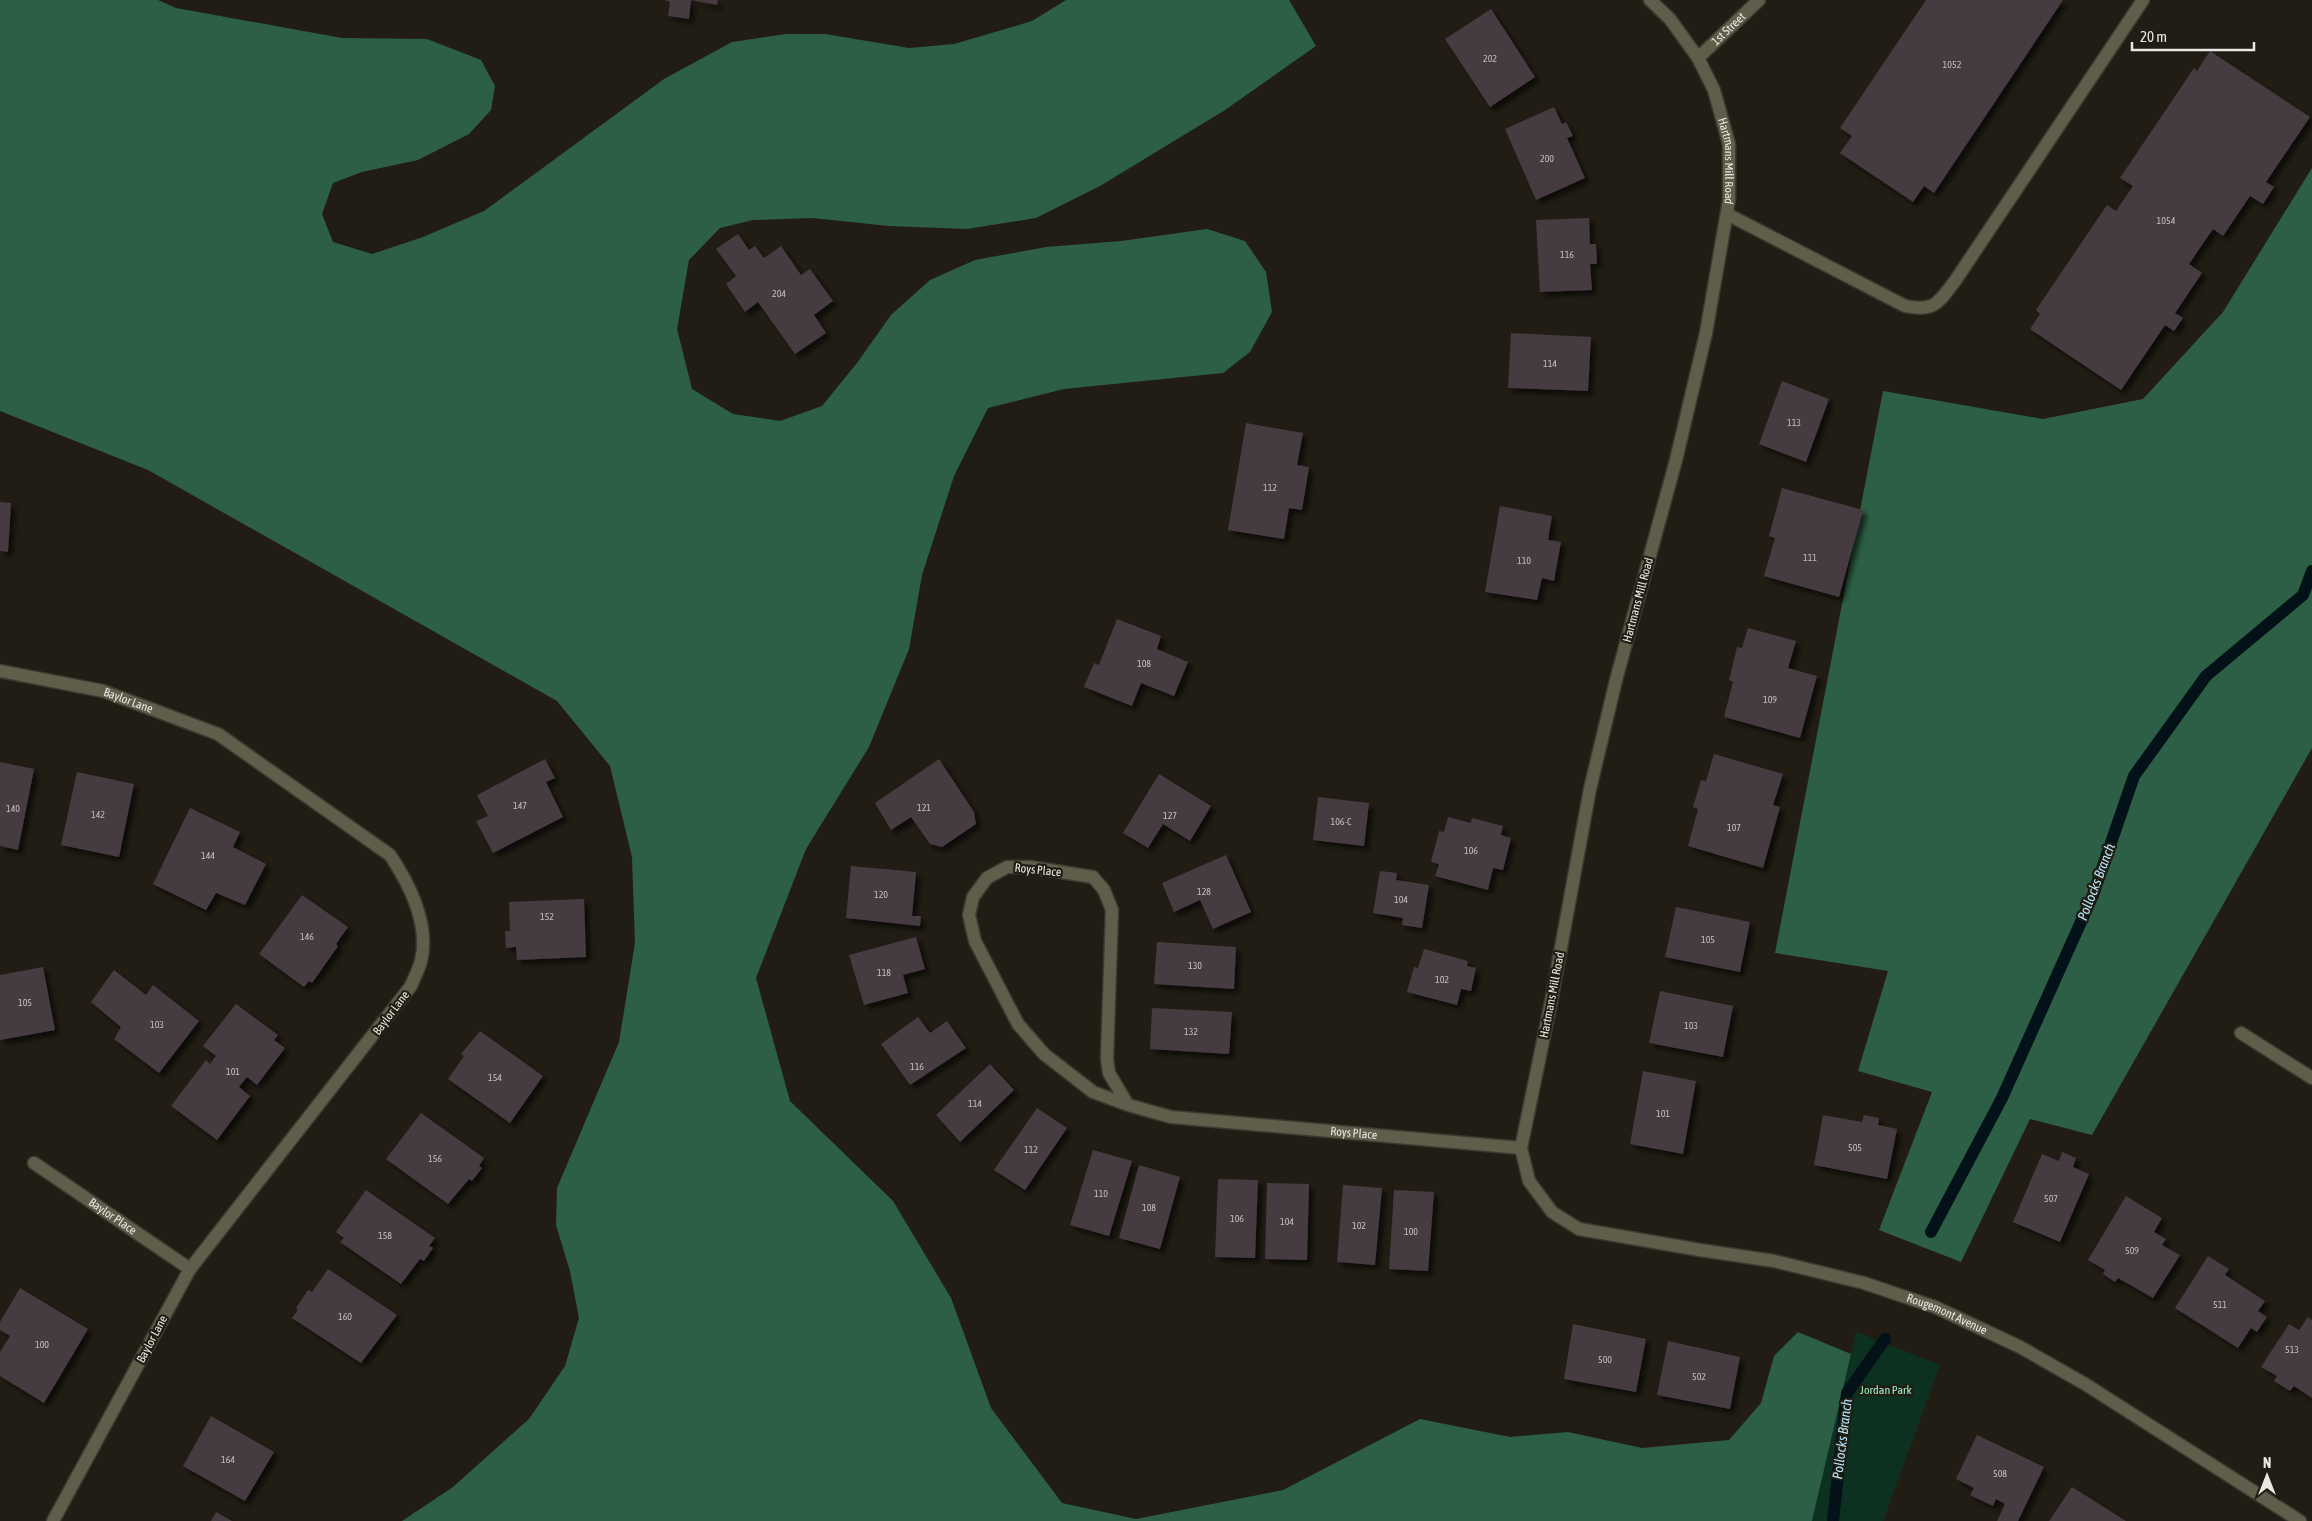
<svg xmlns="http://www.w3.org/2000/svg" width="2312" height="1521" font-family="'Asap Condensed',sans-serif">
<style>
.green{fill:#0d3120}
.forest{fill:#2d5f46}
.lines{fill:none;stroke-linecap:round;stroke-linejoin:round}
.stream{stroke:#021218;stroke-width:12}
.building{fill:#463b42;filter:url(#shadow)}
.lane-casing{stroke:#3d3931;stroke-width:15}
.street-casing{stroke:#3d3931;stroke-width:15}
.lane{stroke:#5e5e4a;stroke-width:12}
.street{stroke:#5e5e4a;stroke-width:12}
.labels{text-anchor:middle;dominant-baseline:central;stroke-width:4.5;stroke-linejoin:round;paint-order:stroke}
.number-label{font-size:10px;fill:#c1bdb9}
.street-label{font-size:12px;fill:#eae8e1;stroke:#211d14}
.park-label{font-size:12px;fill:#9dedc3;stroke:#211d14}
.water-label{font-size:14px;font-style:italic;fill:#b4e8fb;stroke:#211d14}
</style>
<defs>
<filter id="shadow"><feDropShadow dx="4.5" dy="4.5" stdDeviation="2.5" flood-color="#0009"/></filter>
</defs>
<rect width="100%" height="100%" fill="#211d14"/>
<path class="green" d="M1856,1332L1940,1365L1883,1521H1812Z"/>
<path class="forest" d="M0,0H158L176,8L342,38L427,39L481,60L495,86L491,110L469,134L418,160L362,172L333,183L322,214L333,242L372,254L423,237L484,211L664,79L732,42L786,34H825L909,48L954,44L1032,21L1066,0H1289L1316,46L1225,110L1100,186L1036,218L967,229L889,226L812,218L753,220L720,228L689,260L677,329L692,389L733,414L780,421L822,406L857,363L891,315L930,280L975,260L1046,247L1121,241L1207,229L1245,241L1266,272L1272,312L1250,352L1223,373L1064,389L988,408L954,476L922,575L909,649L869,747L806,849L756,978L790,1101L893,1201L951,1298L991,1408L1062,1503L1136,1519L1283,1490L1420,1419L1510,1437L1568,1432L1642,1448L1729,1440L1761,1403L1774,1356L1798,1332L1851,1354L1812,1521H402L453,1487L529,1419L565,1366L579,1318L570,1271L556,1225L557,1188L619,1042L635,943L632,857L610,766L557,701L148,470L0,411Z
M2312,168V748L2092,1135L2030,1119L1961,1262L1879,1230L1932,1092L1858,1071L1888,971L1775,953L1883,391L2043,419L2143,399L2223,312Z"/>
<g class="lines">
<path class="stream" d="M1931,1232L2002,1098L2093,895L2134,776L2206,676L2303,595L2312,571
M1833,1521L1847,1393L1885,1339"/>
</g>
<path class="building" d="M665,0H691L689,19L668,16L670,2Z
M691,0H718L717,5Z
M1926,0H2063L1934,193L1924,186L1913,202L1840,153L1852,136L1840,128Z
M1491,9L1535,77L1490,107L1445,39Z
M2210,51L2310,117L2266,182L2274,187L2263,204L2250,196L2223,236L2213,229L2189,264L2202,273L2175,313L2183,318L2174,331L2165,325L2121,390L2030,329L2040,314L2036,310L2107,205L2116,211L2133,186L2120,178L2194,68L2197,71Z
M1554,107L1562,124L1566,122L1573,136L1567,138L1585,178L1536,200L1505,129Z
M1589,218L1590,244H1596L1597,264H1590L1592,290L1540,292L1536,220Z
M738,234L749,250L755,246L764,258L781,246L801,275L810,269L833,301L814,315L826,333L795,354L758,302L745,312L726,284L736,276L716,249Z
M1511,333L1591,337L1588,391L1508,388Z
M1782,381L1829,399L1806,462L1759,444Z
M1246,423L1303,433L1297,465L1309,467L1302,510L1289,508L1284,539L1228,530Z
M1782,488L1863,510L1839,597L1764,576L1775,538L1769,536Z
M0,502L11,503L8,552L0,551Z
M1500,506L1552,516L1548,540L1561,542L1554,581L1542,578L1537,600L1485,592Z
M1117,619L1161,636L1157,649L1188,662L1174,696L1141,683L1132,706L1084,687L1094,663L1099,665Z
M1748,628L1796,641L1788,668L1817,676L1800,738L1724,717L1733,682L1729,680L1737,647L1742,648Z
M1714,754L1783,774L1773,805L1780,807L1763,868L1688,846L1698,809L1693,807L1701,780L1706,781Z
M545,759L555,778L546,782L563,817L493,853L476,821L488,816L477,795Z
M939,759L974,812L976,824L942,847L930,844L911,817L891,830L875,803Z
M0,762L34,769L18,850L0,846Z
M77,772L134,784L119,857L61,845Z
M1159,774L1211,806L1190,841L1163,824L1148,848L1123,833Z
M1318,797L1369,803L1364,846L1313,840Z
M190,808L240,832L233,847L266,864L245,905L216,893L206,910L153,884Z
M1448,817L1471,823L1472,818L1503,826L1501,835L1511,838L1503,870L1493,868L1488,890L1435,876L1439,864L1431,862L1439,831L1444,832Z
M1226,855L1251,912L1213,929L1200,900L1174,912L1162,883Z
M851,866L916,872L912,916H921L920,926L846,918Z
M1380,871L1397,873L1396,880L1429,885L1422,928L1402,925L1403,918L1373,913Z
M302,895L348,927L336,944L338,946L312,983L309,981L304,987L259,954Z
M584,899L586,957L517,960L516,947L506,948L505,931H510L509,902Z
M1676,907L1750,922L1740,972L1665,957Z
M916,937L925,969L903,975L908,993L864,1005L849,955Z
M1157,942L1236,947L1234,989L1154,984Z
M1424,949L1468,961L1467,966L1476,968L1471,991L1461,989L1457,1005L1407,992L1414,967L1418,968Z
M43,967L55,1030L0,1040V975Z
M114,970L146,995L153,985L199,1021L159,1073L114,1039L121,1027L91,1002Z
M1660,991L1733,1006L1723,1057L1649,1043Z
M236,1004L278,1035L274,1040L285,1048L257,1085L247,1077L239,1087L250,1096L217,1140L171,1106L206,1060L210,1064L216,1056L203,1046Z
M1152,1008L1232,1012L1229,1054L1150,1049Z
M918,1017L930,1033L947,1021L966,1048L910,1085L881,1044Z
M480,1031L543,1076L510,1123L448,1079L464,1056L461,1054Z
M990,1064L1014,1090L960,1142L936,1115Z
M1643,1071L1696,1081L1683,1154L1630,1144Z
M1037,1108L1067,1128L1025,1190L994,1170Z
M421,1113L484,1158L479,1166L482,1168L472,1181L469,1179L448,1204L386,1159Z
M1823,1115L1862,1122L1864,1115L1879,1118L1878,1125L1897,1129L1887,1179L1814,1165Z
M1093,1150L1132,1161L1109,1236L1070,1225Z
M2062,1152L2076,1158L2073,1167L2089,1174L2060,1242L2013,1222L2042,1154L2059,1161Z
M1139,1165L1180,1177L1160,1249L1119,1238Z
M1218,1179L1258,1180L1255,1258L1215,1257Z
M1267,1183L1309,1184L1307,1260L1265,1259Z
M1343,1185L1382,1188L1375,1265L1337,1262Z
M366,1190L435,1238L429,1246L433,1248L424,1261L420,1259L401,1284L340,1242L344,1238L336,1232Z
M1394,1190L1434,1192L1428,1271L1389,1269Z
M2126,1196L2162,1218L2154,1232L2166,1239L2162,1245L2180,1255L2153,1298L2118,1278L2115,1282L2103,1274L2105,1270L2088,1260Z
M2208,1256L2229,1269L2225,1275L2265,1301L2258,1311L2267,1317L2257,1332L2251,1328L2238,1348L2175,1308Z
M328,1269L397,1315L361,1363L292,1318L298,1310L296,1308L308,1290L312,1292Z
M20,1288L88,1329L44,1403L0,1376V1352L10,1336L0,1330V1322Z
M2308,1317L2312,1320V1398L2294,1386L2290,1391L2274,1381L2277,1376L2261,1367L2289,1324L2299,1330Z
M1573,1324L1646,1339L1636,1392L1564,1379Z
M1668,1341L1740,1357L1730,1409L1657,1395Z
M211,1416L274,1452L245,1501L183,1466Z
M1977,1435L2044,1467L2018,1521H1997L2005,1504L1996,1499L1993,1506L1970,1495L1974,1488L1956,1479Z
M2072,1487L2126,1521H2049Z
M216,1512L232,1521H211Z"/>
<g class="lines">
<defs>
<path id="lane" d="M1727,214L1905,306C1935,312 1938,303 1955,281L2143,0
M2241,1033L2312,1078"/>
<g id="street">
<path id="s1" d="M1650,0L1670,19L1698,58L1714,90L1729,144V200L1706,333L1676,460L1616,680L1590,789L1551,1002L1521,1148L1529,1181L1552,1212L1579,1229L1700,1250L1774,1261L1864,1283L1935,1307L2020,1347L2085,1384L2300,1521"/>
<path id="s2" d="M1698,58L1759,0"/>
<path id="s3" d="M0,671L103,691L218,734L390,855C410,885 430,924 421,961C419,969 414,978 411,986L190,1269L53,1521"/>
<path id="s4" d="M1128,1105L1109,1073L1107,1059L1112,910L1104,890L1093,877L1030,867H1007L987,878L973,897L969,915L975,941L1018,1024L1044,1054L1093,1092L1128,1105L1171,1117L1521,1148"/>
<path id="s5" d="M34,1163L190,1269"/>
</g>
</defs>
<use href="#lane" class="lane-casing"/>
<use href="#street" class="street-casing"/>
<use href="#lane" class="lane"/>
<use href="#street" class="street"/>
</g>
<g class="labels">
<g class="number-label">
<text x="1490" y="58">202</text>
<text x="1952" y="64">1052</text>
<text x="1547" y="158">200</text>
<text x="2166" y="220">1054</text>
<text x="1567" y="254">116</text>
<text x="779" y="293">204</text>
<text x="1550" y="363">114</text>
<text x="1794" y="422">113</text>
<text x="1270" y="487">112</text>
<text x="1810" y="557">111</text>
<text x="1524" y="560">110</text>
<text x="1144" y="663">108</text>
<text x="1770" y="699">109</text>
<text x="520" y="805">147</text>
<text x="924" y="807">121</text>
<text x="13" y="808">140</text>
<text x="98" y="814">142</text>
<text x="1170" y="815">127</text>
<text x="1341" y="821">106-C</text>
<text x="1734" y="827">107</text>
<text x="1471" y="850">106</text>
<text x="208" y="855">144</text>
<text x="1204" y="891">128</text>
<text x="881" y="894">120</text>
<text x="1401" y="899">104</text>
<text x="547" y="916">152</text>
<text x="307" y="936">146</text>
<text x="1708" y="939">105</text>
<text x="1195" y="965">130</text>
<text x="884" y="972">118</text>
<text x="1442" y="979">102</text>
<text x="25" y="1002">105</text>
<text x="157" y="1024">103</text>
<text x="1691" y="1025">103</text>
<text x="1191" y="1031">132</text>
<text x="917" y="1066">116</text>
<text x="233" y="1071">101</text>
<text x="495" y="1077">154</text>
<text x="975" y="1103">114</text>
<text x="1663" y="1113">101</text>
<text x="1855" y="1147">505</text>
<text x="1031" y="1149">112</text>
<text x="435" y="1158">156</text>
<text x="1101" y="1193">110</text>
<text x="2051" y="1198">507</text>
<text x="1149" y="1207">108</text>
<text x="1237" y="1218">106</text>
<text x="1287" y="1221">104</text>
<text x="1359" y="1225">102</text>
<text x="1411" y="1231">100</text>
<text x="385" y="1235">158</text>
<text x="2132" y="1250">509</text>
<text x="2220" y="1304">511</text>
<text x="345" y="1316">160</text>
<text x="42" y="1344">100</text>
<text x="2292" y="1349">513</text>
<text x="1605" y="1359">500</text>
<text x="1699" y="1376">502</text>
<text x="228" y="1459">164</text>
<text x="2000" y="1473">508</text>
</g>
<g class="street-label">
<text stroke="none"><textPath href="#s2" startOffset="42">1st Street</textPath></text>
<text stroke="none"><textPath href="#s1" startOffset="184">Hartmans Mill Road</textPath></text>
<text transform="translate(1638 600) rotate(-75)">Hartmans Mill Road</text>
<text stroke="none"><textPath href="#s3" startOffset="132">Baylor Lane</textPath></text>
<text transform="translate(1038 870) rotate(6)">Roys Place</text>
<text transform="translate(1552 995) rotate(-79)">Hartmans Mill Road</text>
<text transform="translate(391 1013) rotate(-53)">Baylor Lane</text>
<text stroke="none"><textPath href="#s4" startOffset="878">Roys Place</textPath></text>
<text stroke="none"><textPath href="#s5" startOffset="95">Baylor Place</textPath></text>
<text stroke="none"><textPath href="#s1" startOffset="1678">Rougemont Avenue</textPath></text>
<text transform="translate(152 1339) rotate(-62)">Baylor Lane</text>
</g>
<g class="park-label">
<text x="1886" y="1390">Jordan Park</text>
</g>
<g class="water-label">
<text transform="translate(2096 882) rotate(-69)">Pollocks Branch</text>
<text transform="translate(1842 1439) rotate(-83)">Pollocks Branch</text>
</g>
</g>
<g transform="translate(2267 1476)" stroke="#211d14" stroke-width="4" paint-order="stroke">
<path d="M0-4L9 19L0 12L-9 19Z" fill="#eae8e1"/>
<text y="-8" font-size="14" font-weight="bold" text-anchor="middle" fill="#eae8e1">N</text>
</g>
<path d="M2132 42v8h122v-8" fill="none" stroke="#eae8e1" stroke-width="2.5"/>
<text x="2140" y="42" font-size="15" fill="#eae8e1" stroke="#211d14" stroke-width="4" paint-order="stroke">20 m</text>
</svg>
